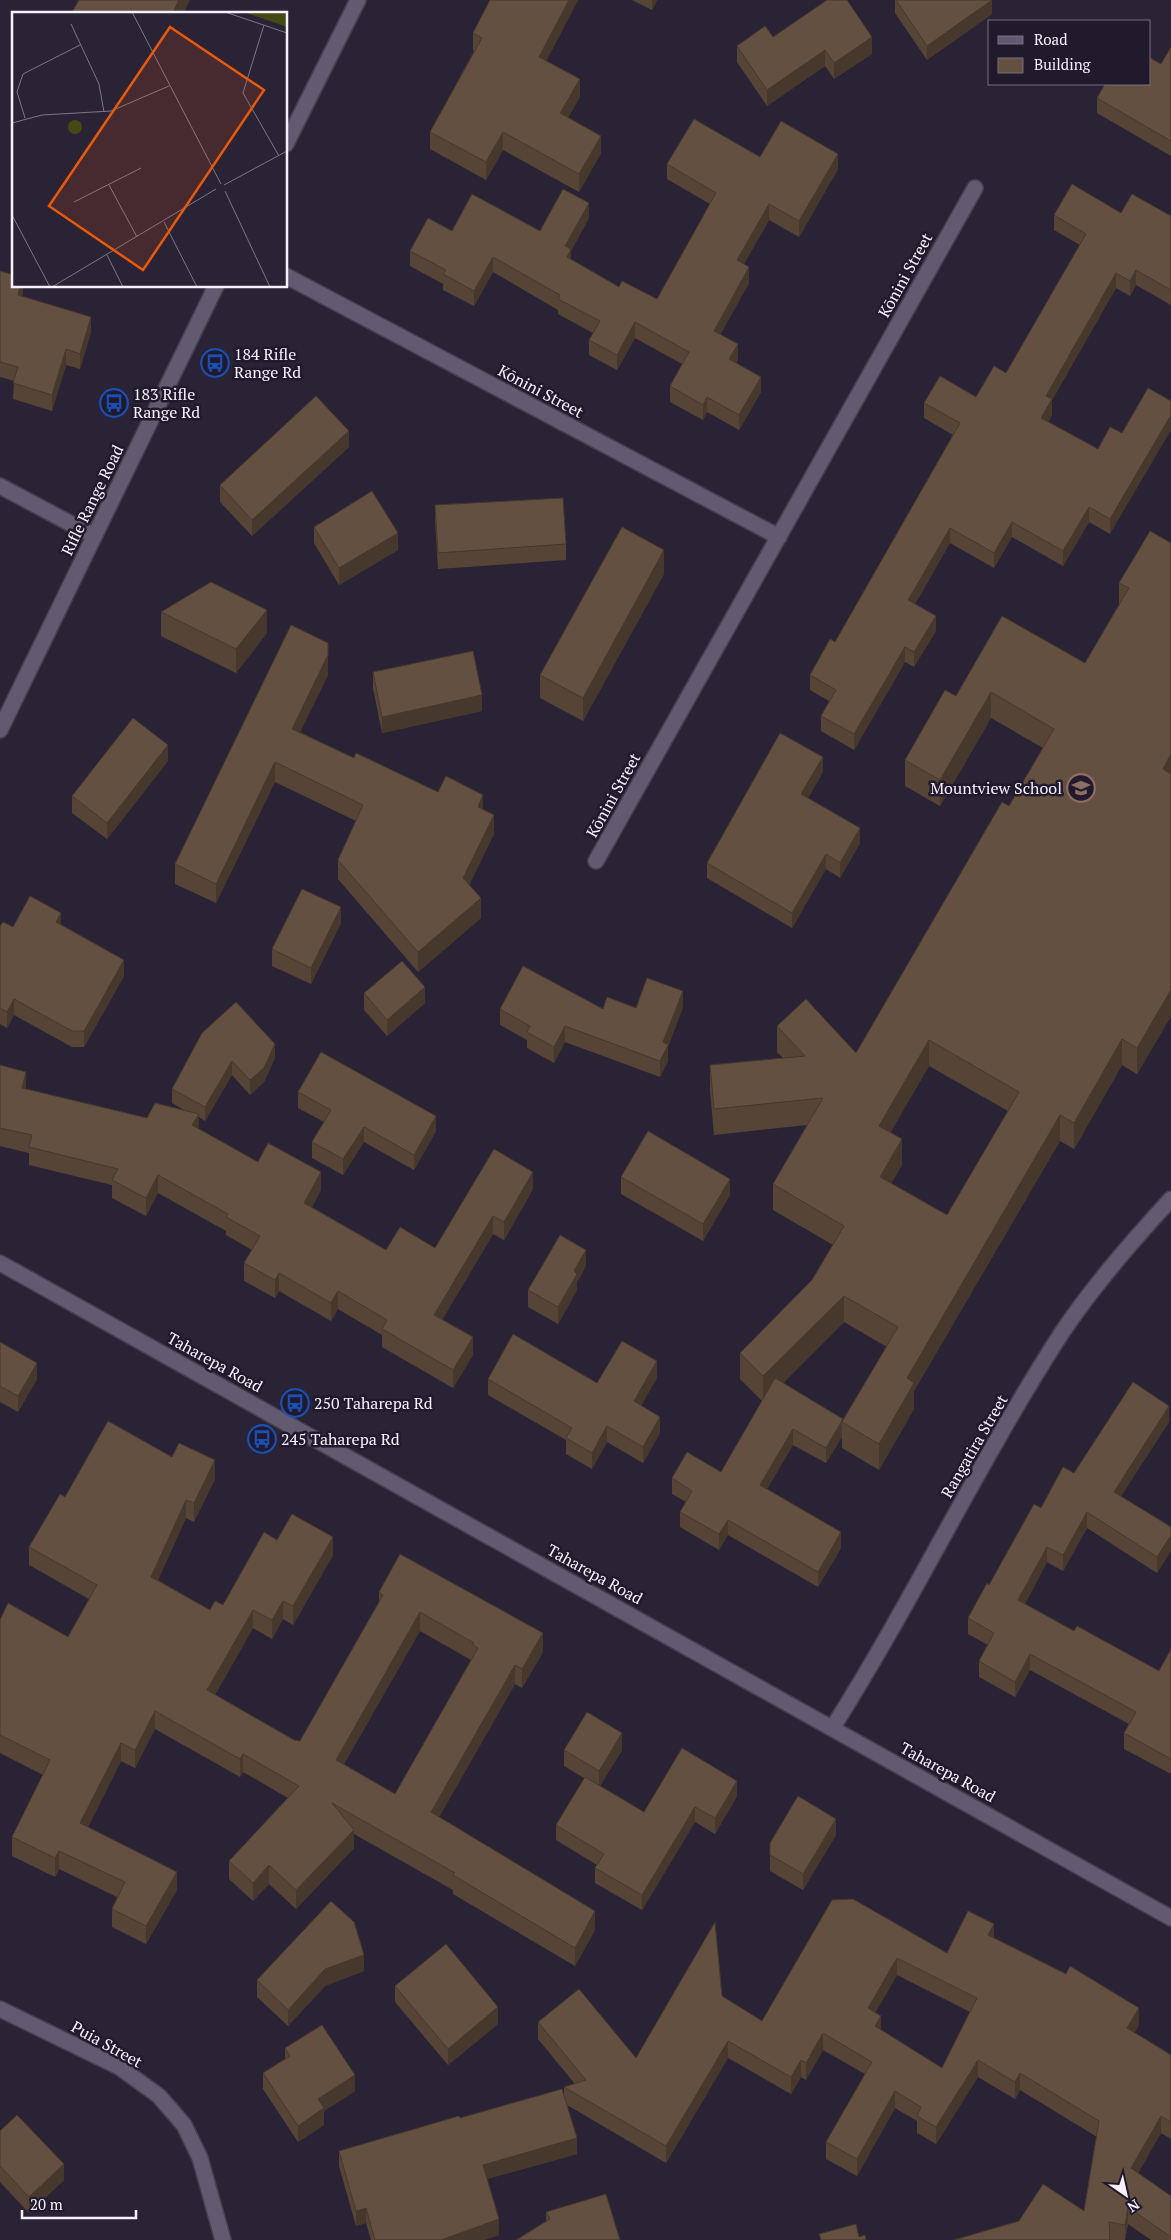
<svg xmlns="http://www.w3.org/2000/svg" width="1171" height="2240" font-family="'PT Serif',serif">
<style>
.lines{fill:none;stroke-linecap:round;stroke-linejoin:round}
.minor-casing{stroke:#453f4e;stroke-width:18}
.minor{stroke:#625a70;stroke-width:15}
.wall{fill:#564537;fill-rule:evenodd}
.shaded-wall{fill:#46382d}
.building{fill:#645040;stroke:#46382d;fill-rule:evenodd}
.labels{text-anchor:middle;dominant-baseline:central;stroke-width:5;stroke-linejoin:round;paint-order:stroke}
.street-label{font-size:16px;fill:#f6f2fd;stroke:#21192c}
.poi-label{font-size:16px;fill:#f6f2fd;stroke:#21192c;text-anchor:start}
.inset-road{fill:none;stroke:#7c7686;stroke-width:1}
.view{fill:#e8590c;fill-opacity:0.15;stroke:#e8590c;stroke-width:2.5}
.inset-edge{fill:none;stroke:#f6f2fd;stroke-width:2.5}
</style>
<rect width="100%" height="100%" fill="#2a2336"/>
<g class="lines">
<defs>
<path id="minor" d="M286,144L358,0
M286,276L779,537
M0,486L94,536
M0,730L216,286
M596,861L975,188
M0,1263L1171,1918
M833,1727C914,1599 979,1461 1061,1334C1093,1286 1132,1241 1171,1199
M0,2009L119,2067L159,2096L184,2125L200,2158L223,2240"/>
</defs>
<use href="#minor" class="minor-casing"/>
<use href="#minor" class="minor"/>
</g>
<path class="wall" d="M490,0H578L546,61L580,97L568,117L601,153L579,192L503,150L486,180L430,149V132L474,51L473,50V33Z
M632,0H657L652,10Z
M895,0H992V14L927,60L895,13Z
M773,37L872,54L834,79L825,66L767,106L737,62V46Z
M1171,47V156L1097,113V98L1150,84Z
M760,157L838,169L799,237L769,220L744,264L749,283L720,335L738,360L736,363L761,392L739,430L707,412L703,420L670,402V386L682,364L635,338L617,370L589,355V340L593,333L558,314V310L493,272L474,306L443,290V284L410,266V251L452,231H540L589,218L571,251V259L619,287L657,299L710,204L667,179V164Z
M1121,213L1171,216V305L1136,285L1130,296L1116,288L1052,400V415L1048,422L1098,449L1110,427V534L1089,522L1063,566L1012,537L994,568L950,543L915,604L936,631L914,667L905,662L854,750L821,731V716L829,701L810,690V675L835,642L953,435L924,418V403L976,397L1006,373L1080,245L1054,230V215Z
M0,271L23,286L22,296L91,332L80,369L66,365L52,411L13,399L14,381L0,377Z
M349,447L252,536L220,502V485Z
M435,505L566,544V560L438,569L435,521Z
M314,527L398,550L339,585L314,543Z
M1171,543V1016L1137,1074L1122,1065L1074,1149L1060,1141L914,1391V1409L879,1470L842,1448V1437L826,1463L793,1445L767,1489L841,1548L818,1587L728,1535L719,1550L680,1527V1512L686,1502L672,1494V1478L721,1472L762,1401L740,1379V1353L812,1280L833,1245L773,1210V1184L807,1125L714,1135L710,1091V1065L783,1058L777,1052V1026L856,1053L1009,806L1043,748L991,718L940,806L905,786V760L956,696L1085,663L1119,605V583ZM929,1066L1008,1111L947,1215L891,1183L902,1165L890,1133ZM844,1322L887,1347L843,1419L783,1383Z
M664,574L583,721L540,698V675Z
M161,612L267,633L236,673L161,636Z
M373,672L482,711L382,733L373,688Z
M328,675L300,732L354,758L438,792L483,809L494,834L469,885L481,918L418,972L338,879V860L356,821L275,782L216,903L175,884V864Z
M168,761L107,839L72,813V796Z
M823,772L808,798L860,843L840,878L826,869L792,928L707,878V863Z
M341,923L311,984L272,966V949Z
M61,925L124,976L84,1047H72L14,1015L7,1028L0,1024V926L13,927Z
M364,993L425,1003L387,1036L364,1010Z
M683,1007L668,1047V1061L660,1077L565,1042L554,1063L527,1048V1040L500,1025V1009H603L636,1008Z
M202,1033L275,1058L264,1082L250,1095L232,1075L205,1121L199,1117V1129L258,1162L321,1190L312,1207L386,1250L435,1248L533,1189L504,1240L493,1234L442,1320L473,1355L453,1388L382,1347V1335L338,1309L331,1321L279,1291L275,1298L244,1281V1263L252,1250L226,1235V1231L158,1193L146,1216L112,1198V1185L29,1165V1153L0,1146V1065L26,1089L147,1118L186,1111L172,1103V1089Z
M298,1092L436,1131L414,1170L364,1142L343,1175L312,1158V1142L324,1122L298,1108Z
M621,1177L730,1195L703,1241L621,1194Z
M586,1266L577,1282V1290L558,1324L528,1307V1290Z
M0,1342L37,1379L18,1412L0,1402Z
M657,1378L641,1405L660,1433L643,1463L607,1442L592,1469L566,1454V1440L488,1395V1379L597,1383Z
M1169,1422L1121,1496L1171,1527V1551L1157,1573L1087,1528L1063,1571L1047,1562L1025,1604L1074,1631L1159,1671L1171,1649V1774L1124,1749V1733L1129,1724L1030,1670L1015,1697L979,1677V1661L988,1645L968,1634V1618L1041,1508L1074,1473Z
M172,1457L215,1479L194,1522L186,1518L158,1580L210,1610L223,1605L277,1540L333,1555L293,1625L283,1619L272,1639L253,1628L215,1695L294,1740L300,1741L379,1603V1592L543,1652L522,1688L515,1684L439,1817L595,1930L575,1966L453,1894V1890L354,1834V1848L296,1909L269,1884L253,1901L229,1879V1861L288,1798L243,1772L240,1777L155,1729L135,1768L121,1761L88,1827L177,1890L146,1944L112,1927V1909L117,1897L59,1869L55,1877L12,1856V1837L43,1775L0,1753V1620L68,1637L89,1599L29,1565V1547L65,1497ZM420,1631L471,1660L395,1794L344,1764Z
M564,1750H622L600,1786L644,1812L737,1796L715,1834L695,1822L642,1910L595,1883V1868L597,1865L556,1840V1825L584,1778L564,1766Z
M836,1835L803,1890L770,1871V1843Z
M832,1900L947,1953L994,1938L1139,2025L1134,2032L1171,2055V2139L1161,2133L1138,2173L1171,2196V2240H1151L1128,2224L1125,2240H1110L1084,2211L1097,2137L1020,2090L1015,2099L978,2077L936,2144L917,2133V2121L895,2108L857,2176L826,2159V2142L865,2074L823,2050L806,2080L801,2077L791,2094L728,2058L666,2163L567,2105L577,2154L487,2179L499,2235L484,2240H371L366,2223L356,2226L339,2166V2151L460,2118L564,2096V2087L575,2084L538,2039V2022L636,2058L722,1996L762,2021ZM897,1975L970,2012L942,2068L881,2030L875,2013Z
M364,1971L325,1986L288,2026L257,1997V1980Z
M395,1986L498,2024L448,2065L395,2002Z
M285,2048L355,2091L324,2111V2125L298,2142L263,2089V2073L285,2059Z
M0,2131L64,2180L29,2213L0,2182Z
M546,2212L620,2240L546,2221Z"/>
<path class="shaded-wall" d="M179,0H190L183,14H172Z
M569,0H578L539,75V57Z
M652,0H657L652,10Z
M992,0V14L927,60V46Z
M872,37V54L834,79V63Z
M825,50V66L767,106V90Z
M580,79V97L560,131V113Z
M503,132V150L486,180V162Z
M601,136V153L579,192V174Z
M838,154V169L799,237V221Z
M589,203V218L571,251V265L567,272L565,246Z
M769,204V220L737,276V260Z
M493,257V272L474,306V291Z
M749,267V283L714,346V331Z
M1136,270V285L1130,296V281Z
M1116,273V288L1052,400V415L1041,433V418L1046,396Z
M20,286H23V294L18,310V295Z
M91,317V332L80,369V354Z
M635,322V338L617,370V355Z
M738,344V360L729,375V359Z
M66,349V365L52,411V395Z
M761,377V392L739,430V415Z
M707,397V412L703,420V405Z
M1171,415V430L1110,534V519Z
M349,431V447L252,536V520Z
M1089,507V522L1063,566V551Z
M1012,522V537L994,568V553Z
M950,528V543L908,615V600Z
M398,533V550L339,585V568Z
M664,550V574L583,721V698Z
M267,610V633L236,673V649Z
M936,616V631L914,667V652Z
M905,647V662L854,750V734Z
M328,655V675L292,748V729Z
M991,692V718L940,806V780Z
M482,695V711L382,733V717Z
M168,745V761L107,839V823Z
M1171,754V780L1163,769Z
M823,757V772L801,809V794Z
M275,762V782L216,903V884Z
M483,795V814L478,807Z
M494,815V834L463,898V878Z
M860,828V843L840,878V863Z
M826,854V869L792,928V913Z
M481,898V918L418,972V952Z
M341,907V923L311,984V968Z
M61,913V929L56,922Z
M124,960V976L84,1047V1031Z
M425,987V1003L387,1036V1020Z
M1171,990V1016L1137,1074V1048Z
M683,991V1007L668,1047V1061L660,1077V1061L663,1042Z
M14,999V1015L7,1028V1012Z
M565,1026V1042L554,1063V1047Z
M1122,1039V1065L1074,1149V1123Z
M929,1040V1066L879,1152V1126Z
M275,1044V1058L264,1082L250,1095V1080Z
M232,1061V1075L205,1121V1107Z
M26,1072V1090L22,1088Z
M199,1114V1131L192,1125Z
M1060,1115V1141L914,1391V1409L879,1470V1444L907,1378Z
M436,1116V1131L414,1170V1155Z
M364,1127V1142L343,1175V1159Z
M902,1139V1165L880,1203V1177Z
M321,1172V1190L304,1221V1203Z
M533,1172V1189L504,1240V1222Z
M158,1175V1193L146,1216V1198Z
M730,1179V1195L703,1241V1224Z
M493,1216V1234L434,1333V1315Z
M586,1250V1266L577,1282V1290L558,1324V1307L574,1271Z
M279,1273V1291L275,1298V1280Z
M338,1291V1309L331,1321V1303Z
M844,1296V1322L763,1402V1376Z
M473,1337V1355L453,1388V1370Z
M657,1361V1378L634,1418V1401Z
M37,1363V1379L18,1412V1396Z
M1169,1406V1422L1114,1507V1492Z
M660,1417V1433L643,1463V1447Z
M842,1422V1437L826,1463V1448Z
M607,1426V1442L592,1469V1453Z
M793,1429V1445L760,1501V1485Z
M215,1460V1479L194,1522V1503Z
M186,1500V1518L151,1595V1577Z
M1087,1512V1528L1063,1571V1555Z
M728,1520V1535L719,1550V1534Z
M841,1532V1548L818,1587V1572Z
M1171,1535V1551L1157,1573V1557Z
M333,1537V1555L293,1625V1606Z
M1047,1547V1562L1018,1616V1600Z
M283,1601V1619L272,1639V1620Z
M253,1610V1628L207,1709V1690Z
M420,1612V1631L336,1778V1760Z
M543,1633V1652L522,1688V1669Z
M1030,1654V1670L1015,1697V1682Z
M515,1665V1684L431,1831V1812Z
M155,1711V1729L135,1768V1750Z
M622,1733V1750L599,1787V1771Z
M121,1743V1761L80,1842V1823Z
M243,1754V1772L240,1777V1759Z
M737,1781V1796L715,1834V1818Z
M695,1807V1822L642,1910V1895Z
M836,1819V1835L803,1890V1874Z
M354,1830V1848L296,1909V1890Z
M59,1851V1869L55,1877V1858Z
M269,1865V1884L253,1901V1883Z
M177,1872V1890L146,1944V1926Z
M595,1911V1930L575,1966V1948Z
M994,1924V1941L988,1935Z
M364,1955V1971L325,1986L288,2026V2010L325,1969Z
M897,1958V1975L868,2025V2008Z
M498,2007V2024L448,2065V2049Z
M1139,2008V2025L1127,2045V2028Z
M881,2016V2033L875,2026Z
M823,2033V2050L806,2080V2063Z
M728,2041V2058L666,2163V2146Z
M801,2060V2077L791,2094V2077Z
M978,2060V2077L936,2144V2127Z
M1020,2073V2090L1015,2099V2082Z
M355,2075V2091L324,2111V2125L298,2142V2126L318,2099Z
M895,2091V2108L857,2176V2159Z
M1161,2116V2133L1131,2185V2168Z
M577,2138V2154L483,2180V2165Z
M64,2164V2180L29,2213V2197Z
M1128,2207V2224L1125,2240V2225Z
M366,2208V2223L356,2226V2211Z
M499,2219V2235L484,2240H441Z"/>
<path class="building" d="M79,0H179L172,14H71Z
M490,0H569L539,57L580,79L560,113L601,136L579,174L503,132L486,162L430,132L482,38L473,33Z
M827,0H847L872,37L834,63L825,50L767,90L737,46L765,26L773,37Z
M896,0H992L927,46Z
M1171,47V141L1097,98L1105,84H1150V58L1161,64Z
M694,119L760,157L781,121L838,154L799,221L769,204L737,260L749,267L714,331L738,344L729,359L761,377L739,415L707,397L703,405L670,386L689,352L635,322L617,355L589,340L600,321L558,299L560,295L493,257L474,291L443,274L446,270L410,251L428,218L452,231L472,194L540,231L563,189L589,203L565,246L571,249L567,257L619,287L622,281L657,299L716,193L667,164Z
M1072,184L1121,213L1132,194L1171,216V290L1136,270L1130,281L1116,273L1046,396L1052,399L1041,418L1098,449L1110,427L1122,433L1148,388L1171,401V415L1110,519L1089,507L1063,551L1012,522L994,553L950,528L908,600L936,616L914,652L905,647L854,734L821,716L836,690L810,675L830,639L835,642L960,423L924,403L940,376L976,397L994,366L1006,373L1086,234L1054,215Z
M0,271L14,275V286H20L18,295L91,317L80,354L66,349L52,395L13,383L18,367L0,362Z
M316,396L349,431L252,520L220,485Z
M372,491L398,533L339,568L314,527Z
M563,498L566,544L438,553L435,505Z
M622,527L664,550L583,698L540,675Z
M1150,531L1171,543V754L1163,769L1171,774V990L1137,1048L1122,1039L1074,1123L1060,1115L907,1378L914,1383L879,1444L842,1422L898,1327L844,1296L763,1376L740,1353L812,1280L844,1226L773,1184L823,1098L714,1109L710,1065L805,1056L777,1026L806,999L856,1053L1002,802L1009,806L1054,729L991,692L940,780L905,760L945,690L956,696L1002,616L1085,663L1129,588L1119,583ZM929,1040L1019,1092L947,1215L880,1177L902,1139L879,1126Z
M211,582L267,610L236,649L161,612Z
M291,625L328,643V655L292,729L354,758L356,753L438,792L446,776L483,795L478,807L494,815L463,878L481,898L418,952L338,860L363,805L275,762L216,884L175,864Z
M473,651L482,695L382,717L373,672Z
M133,718L168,745L107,823L72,796Z
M780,733L823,757L801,794L860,828L840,863L826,854L792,913L707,863Z
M302,889L341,907L311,968L272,949Z
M30,896L61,913L56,922L124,960L84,1031H72L14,999L7,1012L0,1008V926L3,922L13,927Z
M402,961L425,987L387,1020L364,993Z
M523,966L603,1009L607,997L636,1008L647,978L683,991L663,1042L668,1045L660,1061L565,1026L554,1047L527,1032L530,1026L500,1009Z
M236,1002L275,1044L264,1068L250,1080L232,1061L205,1107L172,1089L202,1033Z
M321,1052L436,1116L414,1155L364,1127L343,1159L312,1142L331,1110L298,1092Z
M0,1065L26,1072L22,1088L147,1118L155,1103L199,1114L192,1125L258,1162L268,1143L321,1172L304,1203L386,1250L400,1227L435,1248L494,1149L533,1172L504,1222L493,1216L434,1315L473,1337L453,1370L382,1329L387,1320L338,1291L331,1303L279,1273L275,1280L244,1263L260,1236L226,1217L228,1214L158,1175L146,1198L112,1180L118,1169L29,1147L32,1135L0,1128Z
M648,1131L730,1179L703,1224L621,1177Z
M560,1235L586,1250L574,1271L577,1274L558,1307L528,1290Z
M513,1334L597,1383L622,1341L657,1361L634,1401L660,1417L643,1447L607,1426L592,1453L566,1438L572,1428L488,1379Z
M0,1342L37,1363L18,1396L0,1386Z
M775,1378L843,1419L826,1448L793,1429L760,1485L841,1532L818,1572L728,1520L719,1534L680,1512L692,1491L672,1478L687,1452L721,1472Z
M1133,1382L1169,1406L1114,1492L1171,1527V1535L1157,1557L1087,1512L1063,1555L1047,1547L1018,1600L1074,1631L1077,1626L1159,1671L1171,1649V1759L1124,1733L1136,1712L1030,1654L1015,1682L979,1661L994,1633L968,1618L987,1583L989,1585L1034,1504L1041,1508L1063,1467L1074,1473Z
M108,1421L172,1457L179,1443L215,1460L194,1503L186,1500L151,1577L210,1610L215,1601L223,1605L264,1532L277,1540L292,1514L333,1537L293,1606L283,1601L272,1620L253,1610L207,1690L294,1740L300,1741L383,1595L379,1592L400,1554L543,1633L522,1669L515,1665L431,1812L595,1911L575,1948L453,1875L455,1873L332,1803L354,1830L296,1890L269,1865L253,1883L229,1861L299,1786L243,1754L240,1759L155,1711L135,1750L121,1743L80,1823L177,1872L146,1926L112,1909L125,1882L59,1851L55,1858L12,1837L50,1760L0,1735V1620L8,1603L68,1637L97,1585L29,1547L60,1494L65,1497ZM420,1612L474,1643L473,1645L478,1648L395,1794L336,1760Z
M587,1712L622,1733L599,1771L564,1750Z
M682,1748L737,1781L715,1818L695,1807L642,1895L595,1868L604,1854L556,1825L585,1777L644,1812Z
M798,1796L836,1819L803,1874L770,1855V1843Z
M853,1899L947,1953L968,1911L994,1924L988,1935L1066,1974L1070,1966L1139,2008L1127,2028L1171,2055V2122L1161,2116L1131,2168L1171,2196V2237L1128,2207L1125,2225L1109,2222L1110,2240H954L1019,2221L1043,2184L1084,2211L1099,2121L1020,2073L1015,2082L978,2060L936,2127L917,2116L921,2107L895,2091L857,2159L826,2142L872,2062L823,2033L806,2063L801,2060L791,2077L728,2041L666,2146L564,2087L586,2080L538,2022L579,1989L636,2058L715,1922L722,1996L762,2021L832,1900ZM897,1958L977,1998L942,2068L875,2026L881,2016L868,2008Z
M331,1901L354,1922L364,1955L325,1969L288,2010L257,1980Z
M446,1944L498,2007L448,2049L395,1986Z
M322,2025L355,2075L318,2099L324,2108L298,2126L263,2073L290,2056L285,2048Z
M562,2089L577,2138L483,2165L499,2219L441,2240H375L366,2208L356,2211L339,2151L459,2116L460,2118Z
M17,2115L64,2164L29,2197L0,2166V2131Z
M606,2194L620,2240H516L550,2219L546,2212Z
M856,2224L859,2237L865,2235L866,2240H821L819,2234Z"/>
<defs>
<symbol id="bus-ring" viewBox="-11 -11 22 22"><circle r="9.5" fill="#21192c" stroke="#1a4fb4" stroke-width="1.5"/><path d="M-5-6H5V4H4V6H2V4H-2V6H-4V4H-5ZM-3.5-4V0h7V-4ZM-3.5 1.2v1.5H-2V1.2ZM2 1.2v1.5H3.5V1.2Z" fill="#1a4fb4"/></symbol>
<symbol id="school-ring" viewBox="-11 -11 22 22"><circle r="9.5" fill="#21192c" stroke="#8d6e63" stroke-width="1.5"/><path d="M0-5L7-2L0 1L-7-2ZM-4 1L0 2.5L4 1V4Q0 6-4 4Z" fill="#8d6e63"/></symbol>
</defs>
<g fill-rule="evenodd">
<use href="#bus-ring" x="199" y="347" width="32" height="32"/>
<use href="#bus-ring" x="98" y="387" width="32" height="32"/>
<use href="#school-ring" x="1065" y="772" width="32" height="32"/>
<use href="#bus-ring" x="279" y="1387" width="32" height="32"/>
<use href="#bus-ring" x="246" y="1423" width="32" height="32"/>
</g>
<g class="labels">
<g class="street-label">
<text transform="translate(905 275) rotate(-61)">Kōnini Street</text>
<text transform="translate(541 391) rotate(28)">Kōnini Street</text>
<text transform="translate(92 500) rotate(-64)">Rifle Range Road</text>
<text transform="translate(613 795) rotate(-61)">Kōnini Street</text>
<text transform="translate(215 1362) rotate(29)">Taharepa Road</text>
<text transform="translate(974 1446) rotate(-60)">Rangatira Street</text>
<text transform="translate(595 1574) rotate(29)">Taharepa Road</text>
<text transform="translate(948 1772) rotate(29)">Taharepa Road</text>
<text transform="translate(107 2044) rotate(29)">Puia Street</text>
</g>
<g class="poi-label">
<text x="234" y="354">184 Rifle<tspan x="234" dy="18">Range Rd</tspan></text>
<text x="133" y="394">183 Rifle<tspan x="133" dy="18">Range Rd</tspan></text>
<text x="1062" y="788" text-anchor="end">Mountview School</text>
<text x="314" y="1403">250 Taharepa Rd</text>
<text x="281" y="1439">245 Taharepa Rd</text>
</g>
</g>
<g transform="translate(12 12)">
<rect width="275" height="275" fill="#2a2336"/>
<path d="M232,0H275V15ZM56 115a7 7 0 1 1 14 0a7 7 0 1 1-14 0Z" fill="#444a13"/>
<path class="inset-road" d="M120,0L209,172M213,0L275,21M59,12L87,72L92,100M252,13L231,81L267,144M13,106L5,80L11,62L68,33M0,111L30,103L99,99L157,74M97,173L125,225M212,173L275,139M213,179L258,275M62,190L129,156M0,203L38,275M152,210L185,275M95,243L111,275M40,275L204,177"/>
<path class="view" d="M158,15L252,78L131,258L37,194Z"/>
<rect width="275" height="275" class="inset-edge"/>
</g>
<rect x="988" y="20" width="162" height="65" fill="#21192c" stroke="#767080"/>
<rect x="998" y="36" width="25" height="8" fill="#625a70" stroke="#767080"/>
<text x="1034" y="45" font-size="15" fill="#f6f2fd">Road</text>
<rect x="998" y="58" width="25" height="15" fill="#645040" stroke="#767080"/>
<text x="1034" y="70" font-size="15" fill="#f6f2fd">Building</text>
<g transform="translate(1126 2195) rotate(146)" stroke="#21192c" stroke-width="4" paint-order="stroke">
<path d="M0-4L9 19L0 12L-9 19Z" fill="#f6f2fd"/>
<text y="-8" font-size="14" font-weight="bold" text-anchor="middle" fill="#f6f2fd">N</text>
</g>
<path d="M22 2210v8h114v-8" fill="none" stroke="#f6f2fd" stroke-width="2.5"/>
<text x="30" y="2210" font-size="15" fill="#f6f2fd" stroke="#21192c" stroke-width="4" paint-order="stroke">20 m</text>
</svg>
